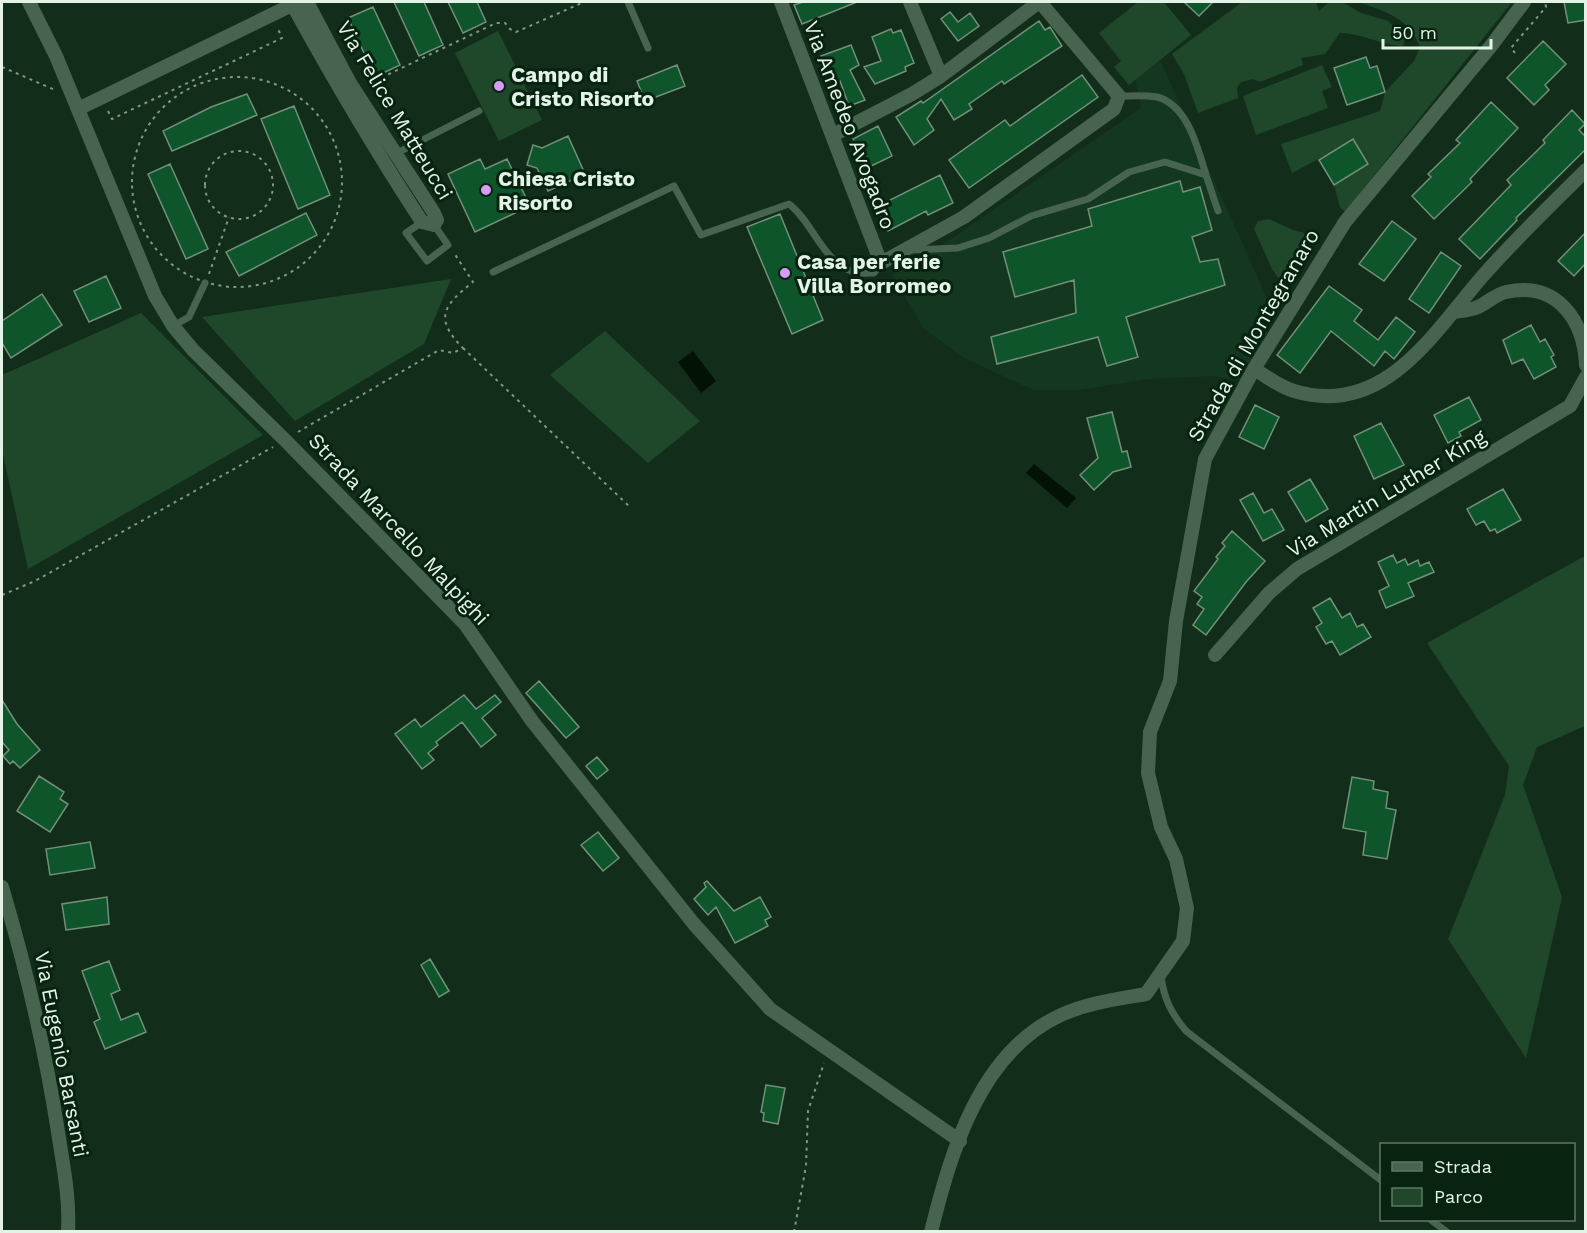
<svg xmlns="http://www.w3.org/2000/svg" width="1587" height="1233" font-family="'Work Sans',sans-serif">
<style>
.built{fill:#14371f}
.green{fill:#1f482b}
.water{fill:#021306}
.building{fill:#0e552b;stroke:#729079;stroke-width:1.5}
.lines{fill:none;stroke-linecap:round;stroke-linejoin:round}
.path{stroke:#829887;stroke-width:2;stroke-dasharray:3 4.5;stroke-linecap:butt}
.lane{stroke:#47644e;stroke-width:7}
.street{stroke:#47644e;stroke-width:14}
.poi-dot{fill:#d89bf8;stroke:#082411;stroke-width:2}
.labels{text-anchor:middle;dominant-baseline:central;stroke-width:6;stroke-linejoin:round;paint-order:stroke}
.poi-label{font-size:21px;font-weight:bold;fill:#e3f3e6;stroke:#082411;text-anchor:start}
.street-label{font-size:21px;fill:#e3f3e6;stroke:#082411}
</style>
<rect width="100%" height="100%" fill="#122e1a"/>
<path class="built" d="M1160,60L1275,316L1244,381L1212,376L1149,379L1079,390H1033L964,358L924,329L892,275L945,243L1141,108L1135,79Z"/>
<path class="green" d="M1138,2H1164L1191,35L1129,85L1114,67L1121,61L1099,33Z
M1242,2H1316L1319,11L1328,3L1342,2L1361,13L1388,21L1405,38L1403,46C1380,45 1365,34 1340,33L1325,54L1301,58L1303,65L1260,82L1253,79L1241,82L1237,88L1238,98L1198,113L1184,74L1172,54Z
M1358,2H1512L1345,212L1340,207L1334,185L1368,164L1354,140L1292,173L1281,144L1380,111L1385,92L1414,61L1420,47C1408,17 1386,12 1358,2Z
M498,31L542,120L499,141L455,53Z
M1322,65L1332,87L1322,91L1328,108L1256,135L1243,96Z
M1269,219L1293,230L1312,235L1297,272L1279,279L1272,269L1254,229L1258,221Z
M451,279L424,344L295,421L202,317Z
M141,313L263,435L28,569L2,450V375Z
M605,331L700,421L648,463L550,375Z
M1583,557L1586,561L1585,726L1537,747L1523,785L1562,897L1526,1058L1448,939L1505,795L1509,766L1427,643Z"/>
<path class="water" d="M693,351L716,381L701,393L678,362Z
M1034,464L1076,498L1067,508L1026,473Z"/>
<path class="building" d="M394,2H424L443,45L419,56Z
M448,2H477L486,22L463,33Z
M803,2H857L802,24L794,5Z
M1184,2H1213L1199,16Z
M1564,2H1586V20L1568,23Z
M373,7L400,65L375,77L348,18Z
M950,12L958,22L970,13L979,26L958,41L941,19Z
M1039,21L1045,30L1050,27L1062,46L1004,84L1002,81L969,104L972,109L954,120L941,99L927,119L934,130L914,145L896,117L921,101L923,103Z
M891,29L893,33L901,30L914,63L905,67L906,71L875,84L864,67L881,61L872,37Z
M1543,41L1566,64L1545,85L1549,90L1534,105L1507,78Z
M851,45L859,65L850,70L865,100L849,106L840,81L832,84L821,56Z
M1366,57L1370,68L1377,66L1385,92L1347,105L1334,68Z
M677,65L685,86L645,101L637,81Z
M1082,75L1098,97L969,188L949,160L1005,120L1010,126Z
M247,94L257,115L172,151L163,131L211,107Z
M1491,102L1518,128L1470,179L1472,182L1434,219L1412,196L1431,177L1428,174L1460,143L1456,140Z
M294,106L330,195L298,209L261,119Z
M1572,110L1585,124L1579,130L1586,137V149L1516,218L1517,220L1480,259L1459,239L1511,185L1507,180L1545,143L1543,140Z
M878,126L892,156L867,168L853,139Z
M568,136L585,174L548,191L537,168L527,165L533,145L542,148Z
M1353,139L1368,164L1334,185L1319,160Z
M480,159L485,169L507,159L530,206L475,232L448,174Z
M170,164L208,249L186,259L148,174Z
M940,175L953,203L928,215L926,211L888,231L876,207Z
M1180,181L1183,192L1200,187L1212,230L1192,237L1200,262L1218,259L1225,285L1126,317L1138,357L1107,366L1098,337L997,364L991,337L1076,313L1074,280L1015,297L1003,252L1092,226L1088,209Z
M306,213L317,235L239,276L226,252Z
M780,214L823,320L792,334L747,227Z
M1392,221L1416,239L1384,281L1359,264Z
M1586,232V263L1574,276L1558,261Z
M1441,252L1461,266L1429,313L1409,299Z
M106,276L121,308L89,322L74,291Z
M1329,286L1362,310L1354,321L1378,340L1396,317L1415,332L1394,359L1385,351L1374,366L1331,331L1300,373L1277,355Z
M42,294L62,325L11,358L2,343V321Z
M1531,325L1540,342L1545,339L1554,355L1551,357L1556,367L1534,379L1523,359L1512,364L1503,340Z
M1469,397L1481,420L1459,432L1461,436L1448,443L1434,415Z
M1255,405L1279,417L1264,449L1239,437Z
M1112,412L1122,452L1127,451L1131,467L1113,472L1094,490L1080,475L1098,458L1087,418Z
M1381,423L1404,465L1374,479L1354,436Z
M1310,479L1328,509L1306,522L1288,492Z
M1503,489L1521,520L1497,533L1495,529L1490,531L1484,521L1476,525L1467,509Z
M1253,493L1264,513L1272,509L1284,530L1263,541L1240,500Z
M1232,531L1265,561L1246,582L1206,635L1193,625L1204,609L1197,604L1202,597L1194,591L1218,559L1216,557L1225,546L1222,543Z
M1393,555L1397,563L1405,559L1408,565L1418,560L1420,566L1429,562L1434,572L1408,583L1414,596L1386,608L1379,591L1389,586L1378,562Z
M1330,598L1342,618L1350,613L1357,627L1363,624L1371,637L1340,655L1332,641L1326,644L1316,627L1322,623L1313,608Z
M539,681L579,727L566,738L526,693Z
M464,695L476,709L495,695L501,702L482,718L496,735L481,747L462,722L436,742L438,745L428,753L434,760L422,769L395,734L415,719L421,727Z
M2,700L17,724L40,750L20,768L13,761L10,764L3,756L9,750L2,742Z
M597,757L608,770L597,779L586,766Z
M39,776L64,792L60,799L68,804L50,832L17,811Z
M1352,777L1374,781L1373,789L1388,792L1386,808L1396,810L1387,859L1363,855L1366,832L1343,828Z
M598,832L619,858L603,871L581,845Z
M90,842L95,868L50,875L46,849Z
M707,881L734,911L760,897L771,917L765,920L768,926L735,943L716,907L708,915L694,899L706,887L704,883Z
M107,897L109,924L66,930L62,904Z
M430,959L449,991L439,997L421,965Z
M109,961L120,990L111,994L121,1020L138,1013L146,1032L105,1049L94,1022L100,1019L82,971Z
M766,1085L785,1088L778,1124L763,1121L764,1113L761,1112Z"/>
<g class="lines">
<path class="path" d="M1515,53L1511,48L1546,7L1545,2
M2,67L55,90
M132 182a105 105 0 1 1 210 0a105 105 0 1 1-210 0Z
M368,84L496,23H505L510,29L516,32L584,2
M108,111L112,119L282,38L278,29
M205 185a34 34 0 1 1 68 0a34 34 0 1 1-68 0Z
M209,274L229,217
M463,348L631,508
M298,432L439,350L453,353L463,348C433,318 444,305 473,282L454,253
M2,595L35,581L273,447
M794,1232L806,1166L808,1111L824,1063"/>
<path class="lane" d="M628,2L648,48
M1119,96C1131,96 1145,95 1157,97C1188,105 1198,149 1206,175
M395,154L479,111
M422,222L406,233L427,261L448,245L434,225
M911,250L958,248L989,238L1031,216L1088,199L1129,172L1165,162L1206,175L1218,211
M493,272L674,186L701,235L789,204C813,222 823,264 855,272C860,274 868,273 874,273L881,263
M173,326L189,317L205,283
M1161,976C1164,999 1171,1013 1186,1031L1382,1181
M1431,1220L1447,1232"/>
<path class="street" d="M29,2L56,56L155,296L173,326L193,350L285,440L465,624L532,721L694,924L770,1009L960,1141
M291,2C332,77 375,150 422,222L434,225L437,220L434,213L350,83L307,2
M781,2L881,263L964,217L1114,109L1119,96L1040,2
M910,2L941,76
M78,109L298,2
M833,135L912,94L941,76L1039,2
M1455,312C1462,311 1471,310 1478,307C1487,303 1496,294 1506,292C1557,281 1584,320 1586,365
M1254,369C1266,376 1280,387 1294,391C1383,418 1432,335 1481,278C1514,240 1551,205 1586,170
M1215,655L1269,593L1297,569L1570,406L1586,377
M2,887C26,968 45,1048 58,1132C63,1165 70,1198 68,1232
M931,1232C951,1151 980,1052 1061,1015C1087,1003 1118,999 1146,994L1183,941L1187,908L1176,859L1161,827L1148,773L1150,732L1170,681L1176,621L1205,459L1254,369L1345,222L1491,46L1524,2"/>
</g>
<g class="poi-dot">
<circle cx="499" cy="86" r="6"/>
<circle cx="486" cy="190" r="6"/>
<circle cx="785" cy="273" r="6"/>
</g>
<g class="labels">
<g class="poi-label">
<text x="511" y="74">Campo di<tspan x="511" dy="24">Cristo Risorto</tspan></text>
<text x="498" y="178">Chiesa Cristo<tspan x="498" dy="24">Risorto</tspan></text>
<text x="797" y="261">Casa per ferie<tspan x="797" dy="24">Villa Borromeo</tspan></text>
</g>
<g class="street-label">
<text transform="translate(395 110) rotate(59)">Via Felice Matteucci</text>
<text transform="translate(850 125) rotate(69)">Via Amedeo Avogadro</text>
<text transform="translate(1253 335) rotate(-60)">Strada di Montegranaro</text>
<text transform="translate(1386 493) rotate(-31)">Via Martin Luther King</text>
<text transform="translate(399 529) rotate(47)">Strada Marcello Malpighi</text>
<text transform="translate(62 1054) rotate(79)">Via Eugenio Barsanti</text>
</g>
</g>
<rect width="1587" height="1233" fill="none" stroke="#e3f3e6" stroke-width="6"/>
<rect x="1380" y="1143" width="195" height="78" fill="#082411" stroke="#607766" stroke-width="1.5"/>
<rect x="1392" y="1162" width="30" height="9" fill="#47644e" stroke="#607766" stroke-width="1.5"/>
<text x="1434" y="1173" font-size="18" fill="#e3f3e6">Strada</text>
<rect x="1392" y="1188" width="30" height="18" fill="#1f482b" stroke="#607766" stroke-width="1.5"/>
<text x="1434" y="1203" font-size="18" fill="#e3f3e6">Parco</text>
<path d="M1383 39v9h108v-9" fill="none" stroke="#e3f3e6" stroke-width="3"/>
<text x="1392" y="39" font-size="18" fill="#e3f3e6" stroke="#082411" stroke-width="4.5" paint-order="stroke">50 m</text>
</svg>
